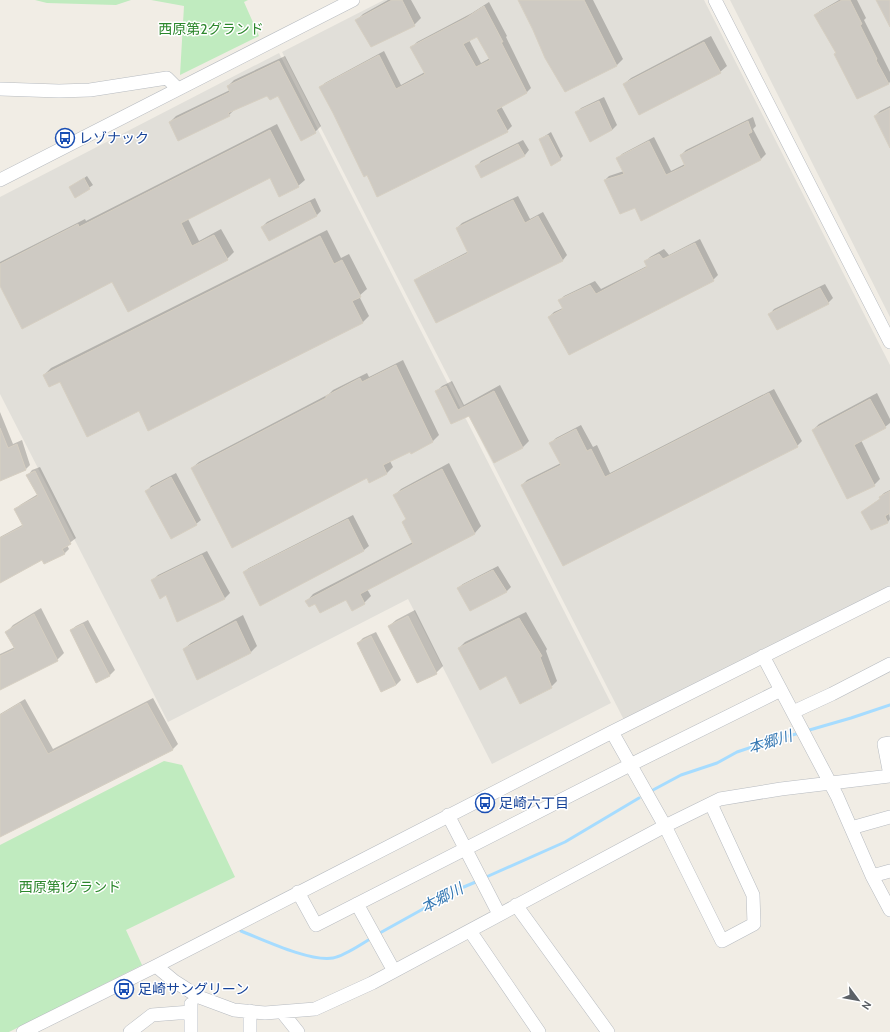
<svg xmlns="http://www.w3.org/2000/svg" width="890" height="1032" font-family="Cabin,'Noto Sans JP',sans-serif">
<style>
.industrial{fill:#e1dfd9}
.green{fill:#c0ebbf}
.shadow{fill:#0003;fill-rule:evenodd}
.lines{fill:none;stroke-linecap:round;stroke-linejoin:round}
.stream{stroke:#a6dcff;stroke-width:3}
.building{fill:#cecac3;stroke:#d6cfc2;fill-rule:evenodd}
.minor-casing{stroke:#b7bbc0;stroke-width:14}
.minor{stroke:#fff;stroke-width:13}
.labels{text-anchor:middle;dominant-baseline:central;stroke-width:3;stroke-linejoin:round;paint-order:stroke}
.park-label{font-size:14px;fill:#2c872c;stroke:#fff}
.transit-label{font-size:14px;fill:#164399;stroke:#fff;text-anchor:start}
.water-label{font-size:15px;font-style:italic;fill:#3578b3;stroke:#fff}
</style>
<rect width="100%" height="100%" fill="#f1ede5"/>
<path class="industrial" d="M384,0H704L890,365V586L624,720L282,52Z
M730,0H890V317Z
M279,53L611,703L492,764L408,599L168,722L0,394V197Z"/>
<path class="green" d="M35,0H131L116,5L47,3Z
M151,0H248L244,2L259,36L180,75L184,6Z
M164,761L182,765L235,877L126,930L142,965L9,1032H0V845Z"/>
<path class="shadow" d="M388,0H411L421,18L414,25L372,46L357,20L363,14Z
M519,0H593L623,59L617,65L565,91Z
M839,0H857L866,18L864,20L890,72V82L889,83L857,98L837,52L815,15L820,11Z
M489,2L507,36L506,37L531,88L526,93L501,106L512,126L507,131L367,174L320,88L325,83L384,51L401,85L425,72L412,47L417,42L472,13ZM477,36L490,58L481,63L469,40Z
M711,36L727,66L720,72L624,84L631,78Z
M285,56L321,126L315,132L279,94L268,95L235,109L229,115L170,122L176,116L230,90L228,86L234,80Z
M604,97L617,125L612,130L590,140L576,113L581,108Z
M890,106V145L875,116L880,111Z
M753,117L756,126L753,129L766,154L761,159L642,219L636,207L605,180L609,176L624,171L618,159L622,154L654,137L671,171L685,164L681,155L686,150Z
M277,124L305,180L298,186L270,177L188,219L199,241L221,229L234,252L227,259L129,311L113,281L0,284V262L85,219L86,221Z
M551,132L563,156L560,159L540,139Z
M523,140L529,150L525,155L482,177L477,166L481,161Z
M87,176L93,185L75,197L70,188Z
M518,196L530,219L543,212L567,255L563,260L437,322L416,280L421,276L469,251L457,228L462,223Z
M315,198L321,211L316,216L262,227L267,222Z
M327,230L341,258L349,254L367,289L359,296L369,316L362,323L139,410L44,375L51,368Z
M700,239L718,275L713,280L549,317L554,312L563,308L559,301L564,296L595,281L601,289L647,266L645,262L650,257L664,249L669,255Z
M825,284L833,298L828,303L770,314L774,309Z
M403,360L439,435L433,441L412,453L410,450L390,461L393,467L387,473L370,482L367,476L192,468L199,462L329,394L333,390L367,373L369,377Z
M452,381L464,405L500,385L529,441L523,447L494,462L469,414L451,423L436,392L442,386Z
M774,389L802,441L797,446L563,565L522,485L527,480L561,463L551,443L556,438L581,425L593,447L597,445L610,473Z
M877,393L890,419V423L885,427L861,440L880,479L874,485L813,430L819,424Z
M0,412L13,444L22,440L30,465L25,470L0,480Z
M449,463L481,526L475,533L367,589L371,596L364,603L346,598L315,603L307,601L313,594L413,542L403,522L407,518L395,495L401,489Z
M40,467L76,538L67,545L69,549L64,554L42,559L0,582V537L24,524L16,510L20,505L38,494L28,475L32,470Z
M176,473L201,520L196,524L147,491L151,486Z
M890,490L889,512L890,519L888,522L871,529L862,512L881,498L880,497L884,493Z
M353,515L369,546L364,550L260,605L244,572L249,568Z
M207,551L230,593L225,598L178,621L167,594L153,580L158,575Z
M498,566L511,587L506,592L458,588L463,584Z
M41,608L64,653L57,660L0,688V654L15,647L7,632L13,625Z
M415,610L443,666L436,673L389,626L396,620Z
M526,612L547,649L546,651L557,681L551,687L506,675L459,648L465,642Z
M243,615L257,646L251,652L184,649L191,643Z
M88,620L115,670L110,675L96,682L71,630L76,626Z
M376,632L401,680L396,685L358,643L363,638Z
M153,698L178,744L173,749L0,836V714L25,699L53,749Z"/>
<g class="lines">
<path class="stream" d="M806,731L851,718L890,705
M653,790L681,775L717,763L737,752L776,739L800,733
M484,878L565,842L639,798
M241,931C264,940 310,962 333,958C345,956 361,944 372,938
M378,934L459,889L478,881"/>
</g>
<path class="building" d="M392,0H402L415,26L371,47L355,20Z
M518,0H584L617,66L565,92L545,58L533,30Z
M842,0H850L862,24L860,25L877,59L876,60L889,84L857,99L834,54L836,53L814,15Z
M876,0H890V27Z
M484,6L503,42H501L527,93L496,110L508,132L377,197L367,175L364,177L333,113L319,87L379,55L396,89L425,74L410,47L466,18ZM477,37L490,60L476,67L463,44Z
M704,42L721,73L639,115L623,84Z
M279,61L316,133L301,141L278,96L270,100L267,96L228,113L230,116L178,141L169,122L230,92L227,86Z
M599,101L612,130L590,142L575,112Z
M890,108V148L874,116Z
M748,121L752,132L748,134L761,160L641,221L635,208L620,214L604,180L624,174L616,158L649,141L666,175L685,166L680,155Z
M270,130L299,187L279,197L270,178L181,223L192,246L214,235L228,260L128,312L112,282L22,329L0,286V264L78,224L79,227Z
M548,135L561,160L551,166L539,139Z
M518,144L525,156L481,178L475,166Z
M84,178L90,189L75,198L69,187Z
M513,200L525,223L538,216L563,261L436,323L414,280L468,253L456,228Z
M310,202L317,216L269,241L261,227Z
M320,236L334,264L342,260L361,297L352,301L363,323L148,431L139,411L87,437L60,382L49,387L43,375Z
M695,243L714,281L569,355L548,317L563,309L558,300L590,285L596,294L647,267L644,261L659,254L663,259Z
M820,288L829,304L777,330L768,314Z
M396,365L433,442L411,454L410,452L383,465L387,474L369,483L367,478L232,548L191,468L326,398V396L360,378L362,382Z
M446,386L458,410L494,391L523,448L494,463L469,416L451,424L435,391Z
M769,393L798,447L563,566L521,485L561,465L549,443L576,429L587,451L591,449L605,477Z
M870,399L886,428L854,445L875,486L847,499L812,430Z
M0,428L8,448L17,444L26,470L0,481Z
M442,469L475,534L360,594L365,604L352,611L346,600L320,613L315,604L309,607L305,601L413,544L402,522L406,519L393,495Z
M35,471L71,544L62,549L65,554L44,564L42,560L0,583V538L23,526L14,509L38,496L26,475Z
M171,477L197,525L171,539L145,491Z
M890,491V513L885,516L888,523L871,530L861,512L880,499L879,497Z
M348,519L364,551L260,606L243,572Z
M202,555L225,599L177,622L166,595L160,599L151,580Z
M493,570L507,592L470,611L457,588Z
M34,614L58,661L0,690V656L15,649L5,632Z
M408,616L437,674L417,683L388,626Z
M519,618L542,656L540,657L552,688L520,704L506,676L480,690L458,648Z
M236,621L251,653L197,680L183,649Z
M83,624L110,676L96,683L70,630Z
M371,636L396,685L381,692L357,643Z
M20,703L48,754L147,703L173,750L0,837V715Z"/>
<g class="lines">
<defs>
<path id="minor" d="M715,0L890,342
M0,89L59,91L90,90L167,78L178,89
M0,180L353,0
M763,656L837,796L872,876L890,910
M793,712L832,694L890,664
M612,732L665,826L722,941L754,924L753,895L711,804
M890,743L884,744L890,775
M448,815L499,914
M851,828L890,817
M872,876L890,871
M298,892L316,925L630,765L781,690
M357,904L394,971
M516,905L608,1032
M470,931L539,1032
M156,966L174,981L199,997L234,1010L265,1013L315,1009L372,983L665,826L720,799L781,789L890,776
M191,1004V1032
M250,1011V1032
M282,1012L298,1032
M23,1032L156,966L612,732L890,593
M130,1032L152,1015L191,1012"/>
</defs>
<use href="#minor" class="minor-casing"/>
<use href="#minor" class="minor"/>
</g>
<defs>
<symbol id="bus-ring" viewBox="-11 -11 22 22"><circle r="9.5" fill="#fff" stroke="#1a4fb4" stroke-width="1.5"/><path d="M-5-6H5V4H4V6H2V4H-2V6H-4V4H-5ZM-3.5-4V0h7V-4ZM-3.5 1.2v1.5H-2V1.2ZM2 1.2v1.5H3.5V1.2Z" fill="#1a4fb4"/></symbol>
</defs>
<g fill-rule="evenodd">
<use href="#bus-ring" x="54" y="127" width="22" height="22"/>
<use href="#bus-ring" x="474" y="792" width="22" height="22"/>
<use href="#bus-ring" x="113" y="978" width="22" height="22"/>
</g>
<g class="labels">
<g class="park-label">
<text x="211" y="29">西原第2グランド</text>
<text x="70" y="887">西原第1グランド</text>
</g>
<g class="transit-label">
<text x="79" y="138">レゾナック</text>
<text x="499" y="803">足崎六丁目</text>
<text x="138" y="989">足崎サングリーン</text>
</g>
<g class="water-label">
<text transform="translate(770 742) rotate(-17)">本郷川</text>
<text transform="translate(442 898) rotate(-28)">本郷川</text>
</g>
</g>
<g transform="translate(858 1000) rotate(122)" stroke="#ffffff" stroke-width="3" paint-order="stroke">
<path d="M0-3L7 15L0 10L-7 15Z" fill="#5c6167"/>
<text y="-6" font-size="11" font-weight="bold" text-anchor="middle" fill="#5c6167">N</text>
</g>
</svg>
